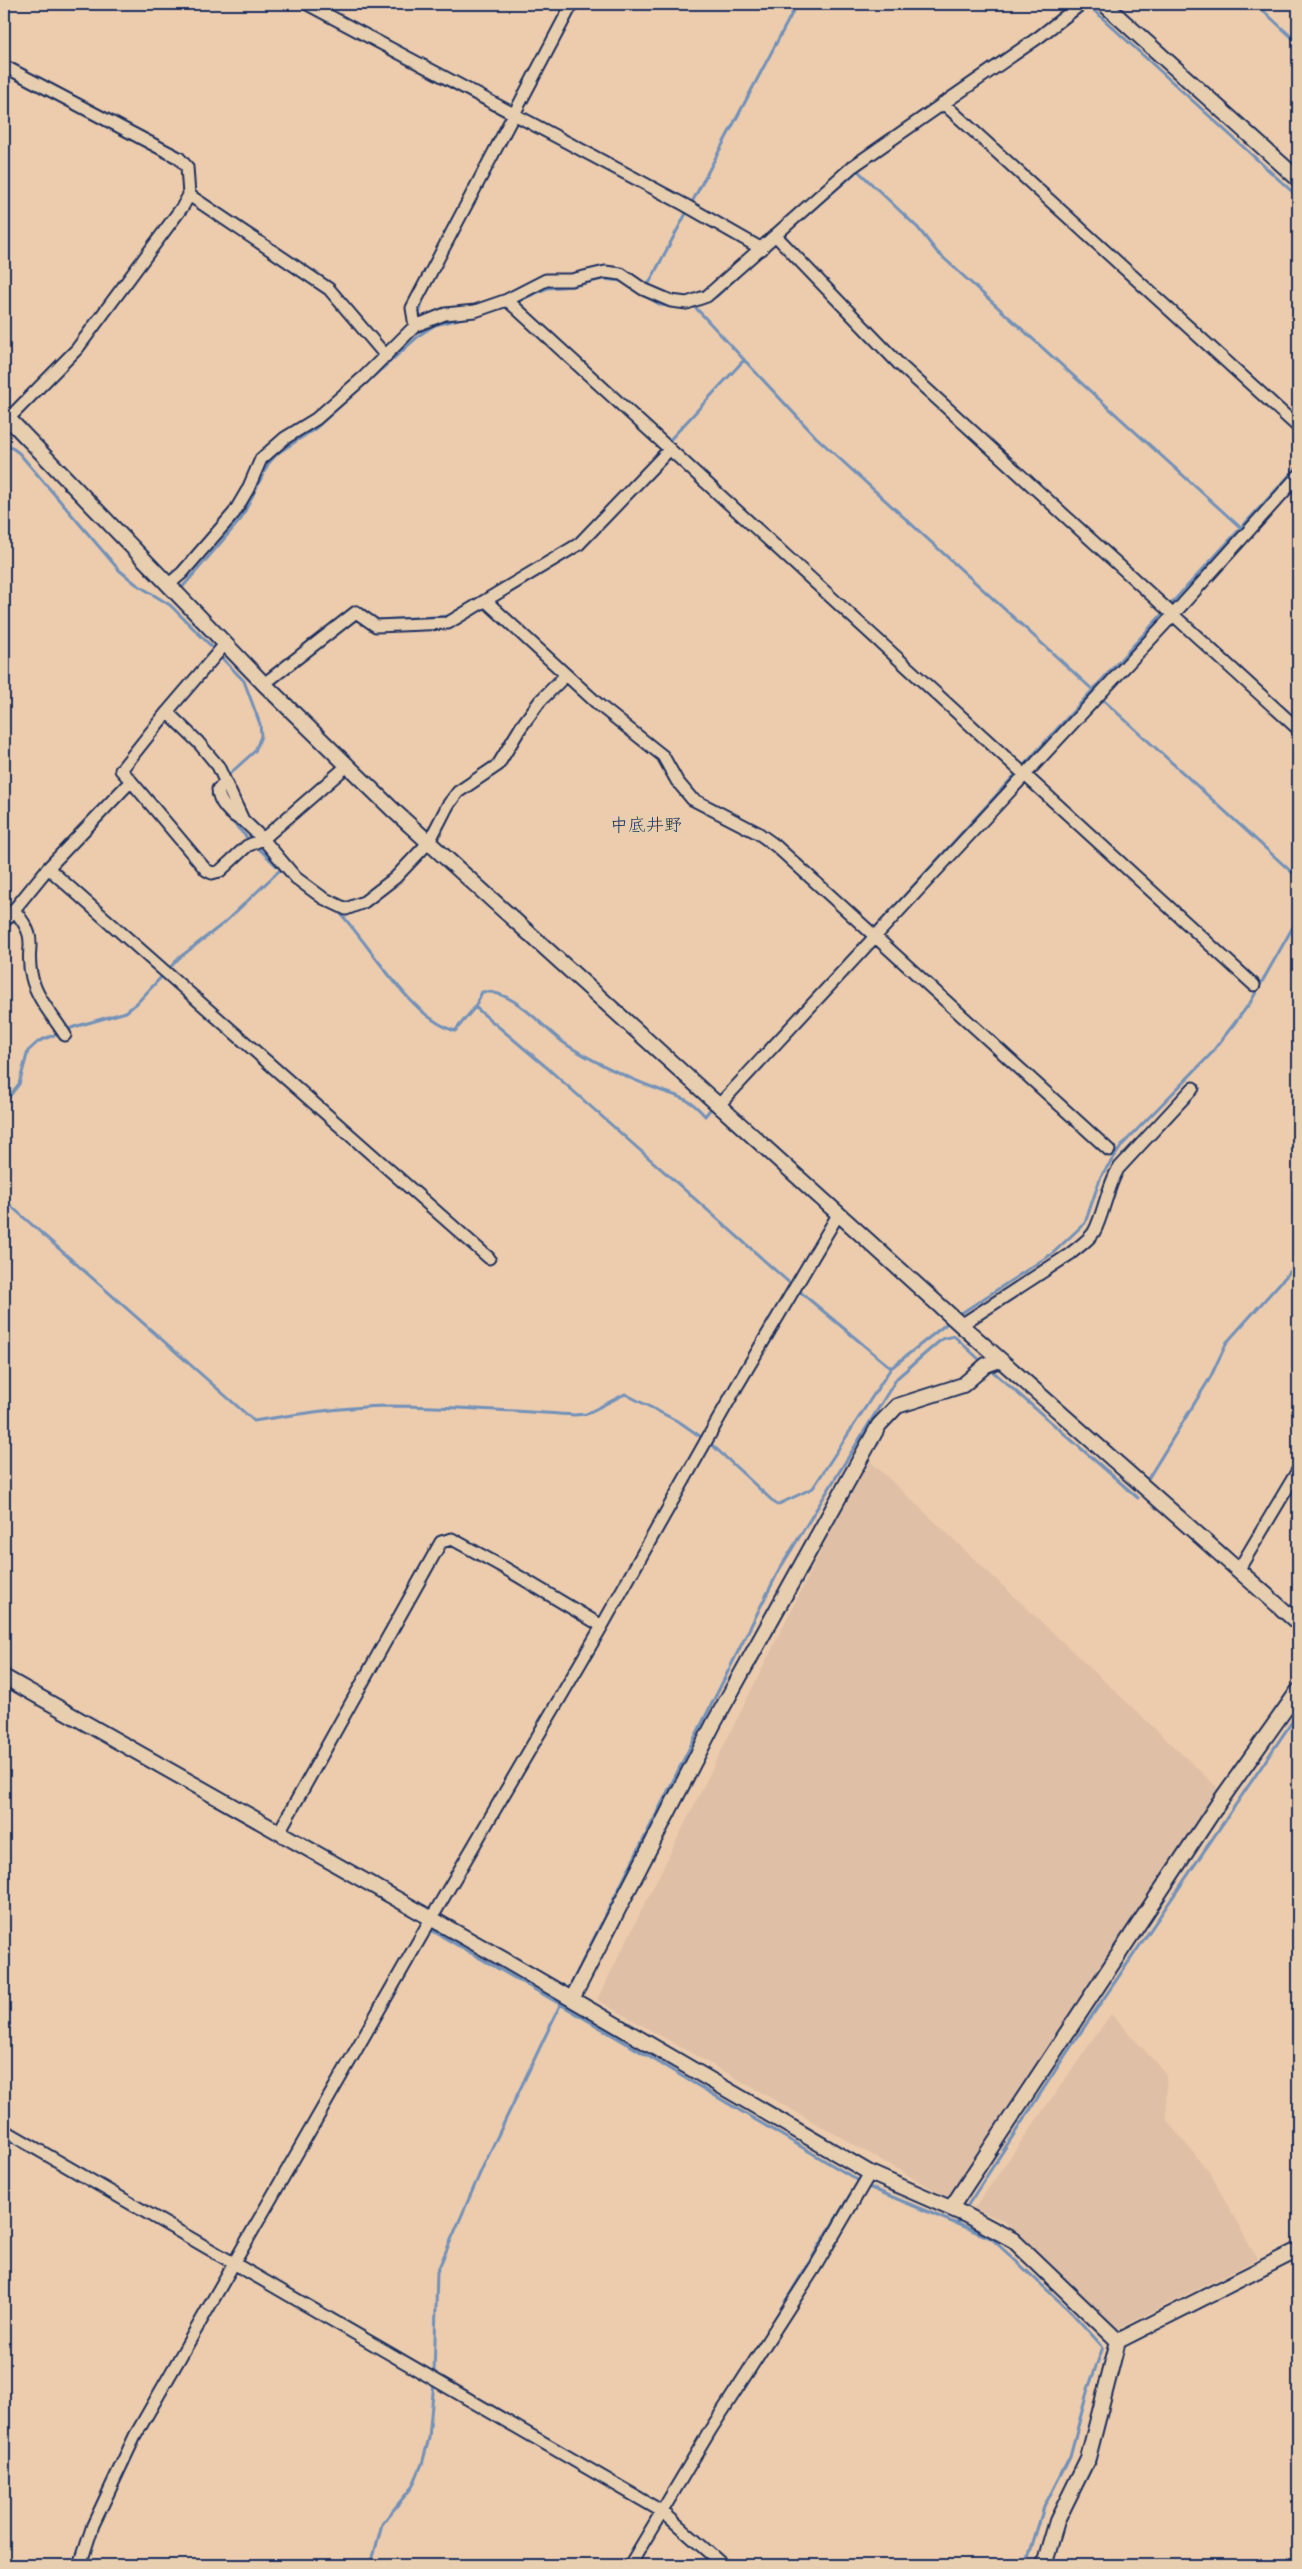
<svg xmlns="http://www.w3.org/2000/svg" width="1302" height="2569" font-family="Sriracha,'Klee One',sans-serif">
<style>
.built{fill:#dfbfa6}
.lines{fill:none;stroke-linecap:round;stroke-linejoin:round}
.stream{stroke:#7291b9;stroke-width:3}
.minor-casing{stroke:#1b2f5e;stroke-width:15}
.tertiary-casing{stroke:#1b2f5e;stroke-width:18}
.minor{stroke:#e7ceaf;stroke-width:11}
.tertiary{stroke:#e7ceaf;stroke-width:14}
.labels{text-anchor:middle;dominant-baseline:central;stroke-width:4.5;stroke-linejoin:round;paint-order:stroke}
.quarter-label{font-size:18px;fill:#1b2f5e;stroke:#e7ceaf}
</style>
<rect width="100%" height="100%" fill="#ecccad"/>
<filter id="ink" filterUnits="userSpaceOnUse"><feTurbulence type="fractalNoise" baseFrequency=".02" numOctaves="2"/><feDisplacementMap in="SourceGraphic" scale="10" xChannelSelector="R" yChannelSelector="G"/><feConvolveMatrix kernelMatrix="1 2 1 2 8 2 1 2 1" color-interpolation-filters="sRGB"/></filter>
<g filter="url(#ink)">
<path class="built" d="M867,1458L1220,1790L947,2197L597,2000Z
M1111,2014L1166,2074L1167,2121L1210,2173L1257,2259L1118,2329L1003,2220L974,2209Z"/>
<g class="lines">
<path class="stream" d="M1256,4L1298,43
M1088,5L1298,197
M1057,30L1091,4
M857,170L918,228L937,252L1241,528
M799,222L864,165
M647,287L797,4
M645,296L661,305L669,306
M711,299L717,296L764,252
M516,302L548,288L573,286L603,279L621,281L625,283
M690,307L705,302
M695,307L816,437L1094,691
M422,333L419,315L423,299
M4,442L19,453L119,570L136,584L170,605L216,651
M654,457L744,360
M180,590L241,519L268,464L278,453L316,428L421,334L435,325L491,311
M1169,606L1298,466
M367,613L378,620L450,616
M220,656L244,681L260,724L261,736L255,751L225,778
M1100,697L1298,878
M214,789L212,795L216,801
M229,818L250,841
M255,845L288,877
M302,889L315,899
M338,911C370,944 410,1018 455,1031L475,1007L545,1066L793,1286
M872,931L1165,611
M475,1007L482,992C514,989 543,1029 567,1045C590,1060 630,1079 657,1089C678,1097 689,1097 705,1116L713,1106
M4,1103L19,1084L28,1051L39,1041L74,1027L126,1012L137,1003L179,958L224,923L280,870
M4,1200L254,1421C298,1414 342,1407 387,1406C449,1406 512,1411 574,1415L586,1414L625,1394L681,1423L704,1439
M798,1290L891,1368
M957,1316L1053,1253L1085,1223L1101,1176L1123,1144L1210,1055L1250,1003L1298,918
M990,1369L1138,1498
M709,1442L777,1505L813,1488L891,1368L950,1321
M1146,1482L1210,1378L1227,1342L1298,1263
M431,1930L560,2004L871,2188L957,2224
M567,1992L779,1570L897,1378L942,1339L954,1336L983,1363
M964,2211L1068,2051L1298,1713
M961,2216L957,2224L991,2238L1071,2312L1103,2347L1088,2389L1070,2456L1044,2507L1026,2565
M765,2335L859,2180
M434,2375L437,2272L481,2171L563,1999
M371,2565L382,2524L412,2487L422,2464L429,2438L434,2382
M623,2565L632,2551"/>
<defs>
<path id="minor" d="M307,4L685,205L762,249
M4,66L179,158L187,167L189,195L183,206L77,349L8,419
M943,103L1298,427
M189,195L329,289L386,356
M776,236L899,364L1298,729
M507,300L1254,985
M415,326L412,308L572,4
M169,584L182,573L234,513L248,489L261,459L285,438L316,419L364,377L415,326L445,314L475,311L507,300L546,280H571L605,272L621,274L643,289L671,301L687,303L707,296L852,167L1039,37L1081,4
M486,601L599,705L663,756L677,781L692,799L758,833L776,846L1109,1150
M264,684L356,612L376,626L448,623L579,544L670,449
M167,712L198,742L218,766L243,820L263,839L296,878L323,898L346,909L364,902L395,878L429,842L448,805L458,792L498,765L521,727L540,701L566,675
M131,781L206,870L212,873L220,871L247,846L263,839L347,766
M225,784L218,789C218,802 231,816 242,820
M48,868L489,1258
M14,910C42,943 23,945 32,978C37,999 54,1017 65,1035
M4,922L48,868L131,781L121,770L167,712L226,643
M719,1105L1173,615L1298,476
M961,1325L1070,1254C1078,1247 1088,1241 1094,1232C1103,1216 1107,1188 1118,1169L1193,1088
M1239,1569L1298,1470
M279,1832L441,1542L452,1539L503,1567L602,1626
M4,2130L663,2512L723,2565
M80,2565L93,2525L135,2436L431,1919L602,1626L737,1386L839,1213
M630,2565L711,2429L815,2267L870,2173"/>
<path id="tertiary" d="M1104,4L1298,179
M4,414L264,684L392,809L961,1325L1298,1623
M4,1677L503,1959L870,2173L966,2215L1013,2240L1118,2341L1088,2458L1057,2521L1044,2565
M572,1999L714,1723L879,1425L897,1406L963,1385L986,1365L1000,1360
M951,2208L1218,1804L1298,1691
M1118,2341L1298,2250"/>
</defs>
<use href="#minor" class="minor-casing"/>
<use href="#tertiary" class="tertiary-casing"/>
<use href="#minor" class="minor"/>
<use href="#tertiary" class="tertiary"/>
</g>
</g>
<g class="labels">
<g class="quarter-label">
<text x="646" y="825">中底井野</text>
</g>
</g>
<rect width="1302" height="2569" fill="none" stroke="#e7ceaf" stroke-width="20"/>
<rect x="10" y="10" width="1282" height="2549" fill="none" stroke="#1b2f5e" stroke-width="2" filter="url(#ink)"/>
</svg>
